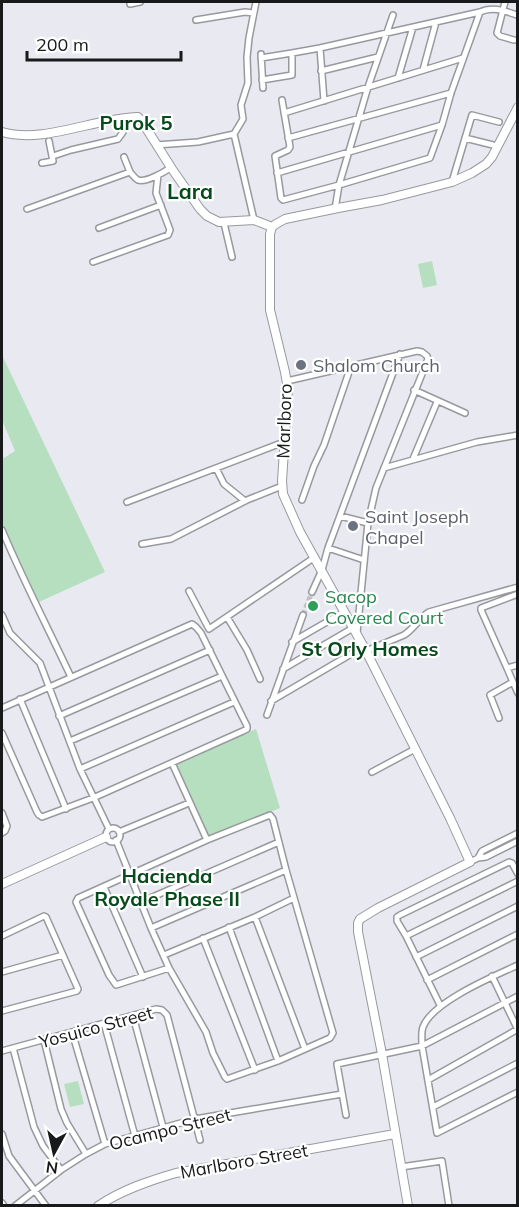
<svg xmlns="http://www.w3.org/2000/svg" width="519" height="1207" font-family="Mulish,sans-serif">
<style>
.green{fill:#b6dfc0}
.lines{fill:none;stroke-linecap:round;stroke-linejoin:round}
.street-tunnel{stroke:#bfc0c6;stroke-width:5;stroke-dasharray:5 2.5;stroke-linecap:butt}
.street-casing{stroke:#98999f;stroke-width:8}
.secondary-casing{stroke:#98999f;stroke-width:10}
.street{stroke:#fff;stroke-width:5}
.secondary{stroke:#fff;stroke-width:8}
.worship-dot{fill:#6b7280;stroke:#fff;stroke-width:2}
.leisure-dot{fill:#2e9e5b;stroke:#fff;stroke-width:2}
.labels{text-anchor:middle;dominant-baseline:central;stroke-width:4.5;stroke-linejoin:round;paint-order:stroke}
.worship-label{font-size:18px;fill:#5b616d;stroke:#fff;text-anchor:start}
.street-label{font-size:18px;fill:#18191b;stroke:#fff}
.leisure-label{font-size:18px;fill:#27864d;stroke:#fff;text-anchor:start}
.neighbourhood-label{font-size:20px;font-weight:bold;fill:#074a1b;stroke:#fff}
.quarter-label{font-size:21px;font-weight:bold;fill:#074a1b;stroke:#fff}
</style>
<rect width="100%" height="100%" fill="#e9eaf1"/>
<path class="green" d="M432,261L437,285L423,288L418,264Z
M2,355L105,572L39,602L2,523V459L15,451L2,420Z
M256,729L280,808L204,839L172,764Z
M78,1081L84,1104L70,1107L64,1084Z"/>
<g class="lines">
<path class="street-tunnel" d="M303,615L312,592"/>
<defs>
<path id="street" d="M505,2L497,33L500,36L514,40
M130,4L140,2
M196,20L245,12L253,13
M320,48L324,101
M292,53L320,48L480,12C492,6 505,11 517,15
M261,54L263,88
M261,58L292,53V75L262,80
M423,70L436,22
M321,71L378,57
M398,78L413,27
M282,100L290,147L288,150L275,156L281,198L283,200L339,185L430,158L442,125L451,93L480,12
M284,113L463,58
M234,134L254,220
M288,138L451,93
M465,138L493,145
M156,145L198,142L234,134L243,119L241,105L248,83L247,57L249,38L256,2
M53,156L71,150L118,139L123,132L121,119
M124,157L130,172
M42,163L53,161L49,141
M277,173L442,125
M452,182L472,115L499,122
M27,209L130,172C133,175 134,178 138,180C145,183 165,172 171,167
M335,209L339,185L368,87L393,15
M224,223L232,257
M99,228L161,205
M93,262L168,235L170,230L156,193L158,175
M287,381L417,351L422,352L427,356L428,359L376,488L368,523L357,633
M414,390L465,413
M413,459L437,402
M216,468L224,484L245,501
M384,468L477,442L518,435
M302,500L314,466L324,445L351,366
M127,502L284,442
M340,516L368,523
M2,530C23,580 48,628 71,677
M142,544L171,539L247,500L282,486
M328,548L364,560
M189,591L209,629L315,557
M312,592L322,570L328,548L400,354
M2,615L10,633L40,663L80,769L109,829
M227,617L247,650L260,679
M292,642L344,612
M366,651L404,635C414,629 419,618 429,612L518,587
M507,668L481,610V608L518,594
M283,669L353,628
M513,682L518,693
M20,699L66,809
M271,701L363,647
M2,708L192,624L196,627L201,633L247,726V729L243,731L93,798L42,817L39,815L37,812L2,733
M267,715L303,615
M59,716L210,650
M499,718L490,695L513,682L507,668L518,665
M70,741L222,676
M172,763L207,840
M80,769L234,702
M372,772L415,749
M2,813L7,826L5,831L2,833
M270,815L273,819L286,870L333,1033L330,1038L278,1061L227,1079L225,1077L213,1053L206,1032L169,968L116,985L109,975L76,902L78,898L207,840Z
M106 835a7 7 0 1 1 14 0a7 7 0 1 1-14 0Z
M119,832L189,803
M116,840L151,928L169,968
M478,858L482,851L518,833
M470,862L478,858L486,857L518,841
M104,887L143,977
M141,902L279,842
M255,917L305,1049
M229,927L278,1061
M151,928L286,870
M2,936L44,916L46,917L78,989L77,991L2,1011
M406,936L518,881
M203,938L255,1070
M164,955L255,917L294,898
M416,957L518,906
M518,965C494,976 432,1002 423,1027C421,1032 422,1039 422,1046L437,1133L518,1092
M2,972L63,955
M492,976L518,1030
M427,980L518,934
M440,1005L406,936L397,921V917L400,915L509,862L512,863L518,874
M133,1016L163,1127
M104,1023L135,1136
M72,1032L105,1144
M44,1040L61,1109L67,1123L86,1154
M13,1048L34,1127L43,1146L61,1170
M2,1051L156,1009L162,1010L167,1015L200,1140
M428,1080L518,1029
M433,1107L518,1063
M346,1115L337,1064L422,1046L518,996
M2,1134L9,1156L46,1206
M401,1167L442,1161L449,1206
M2,1203L4,1206
M15,1206L61,1170L86,1154L105,1144L195,1119L342,1094"/>
<path id="secondary" d="M2,132C44,144 94,118 138,117L141,120L172,169L200,209L207,216L219,222L254,220L272,227
M2,884L106,837
M98,1206C122,1190 148,1181 176,1173L395,1134
M408,1206L382,1054L358,932V923L360,919L378,908L470,862L450,818L366,651L300,532L283,494L282,481L288,389L285,372L270,310V234L272,227L276,224L285,219L338,208L382,200L452,182L472,173L486,164L492,157L518,107"/>
</defs>
<use href="#street" class="street-casing"/>
<use href="#secondary" class="secondary-casing"/>
<use href="#street" class="street"/>
<use href="#secondary" class="secondary"/>
</g>
<g class="worship-dot">
<circle cx="301" cy="365" r="6"/>
<circle cx="353" cy="526" r="6"/>
</g>
<circle class="leisure-dot" cx="313" cy="606" r="6"/>
<g class="labels">
<g class="worship-label">
<text x="313" y="365">Shalom Church</text>
<text x="365" y="516">Saint Joseph<tspan x="365" dy="21">Chapel</tspan></text>
</g>
<g class="street-label">
<text transform="translate(284 421) rotate(-88)">Marlboro</text>
<text transform="translate(96 1027) rotate(-15)">Yosuico Street</text>
<text transform="translate(170 1129) rotate(-14)">Ocampo Street</text>
<text transform="translate(244 1161) rotate(-10)">Marlboro Street</text>
</g>
<g class="leisure-label">
<text x="325" y="596">Sacop<tspan x="325" dy="21">Covered Court</tspan></text>
</g>
<g class="neighbourhood-label">
<text x="136" y="122">Purok 5</text>
<text x="370" y="648">St Orly Homes</text>
<text x="167" y="875">Hacienda<tspan x="167" dy="23">Royale Phase II</tspan></text>
</g>
<g class="quarter-label">
<text x="190" y="191">Lara</text>
</g>
</g>
<rect width="519" height="1207" fill="none" stroke="#18191b" stroke-width="6"/>
<g transform="translate(54 1153) rotate(188)" stroke="#ffffff" stroke-width="4.5" paint-order="stroke">
<path d="M0-4.5L10 22L0 15L-10 22Z" fill="#18191b"/>
<text y="-9" font-size="16" font-weight="bold" text-anchor="middle" fill="#18191b">N</text>
</g>
<path d="M27 51v9h154v-9" fill="none" stroke="#18191b" stroke-width="3"/>
<text x="36" y="51" font-size="18" fill="#18191b" stroke="#ffffff" stroke-width="4.5" paint-order="stroke">200 m</text>
</svg>
